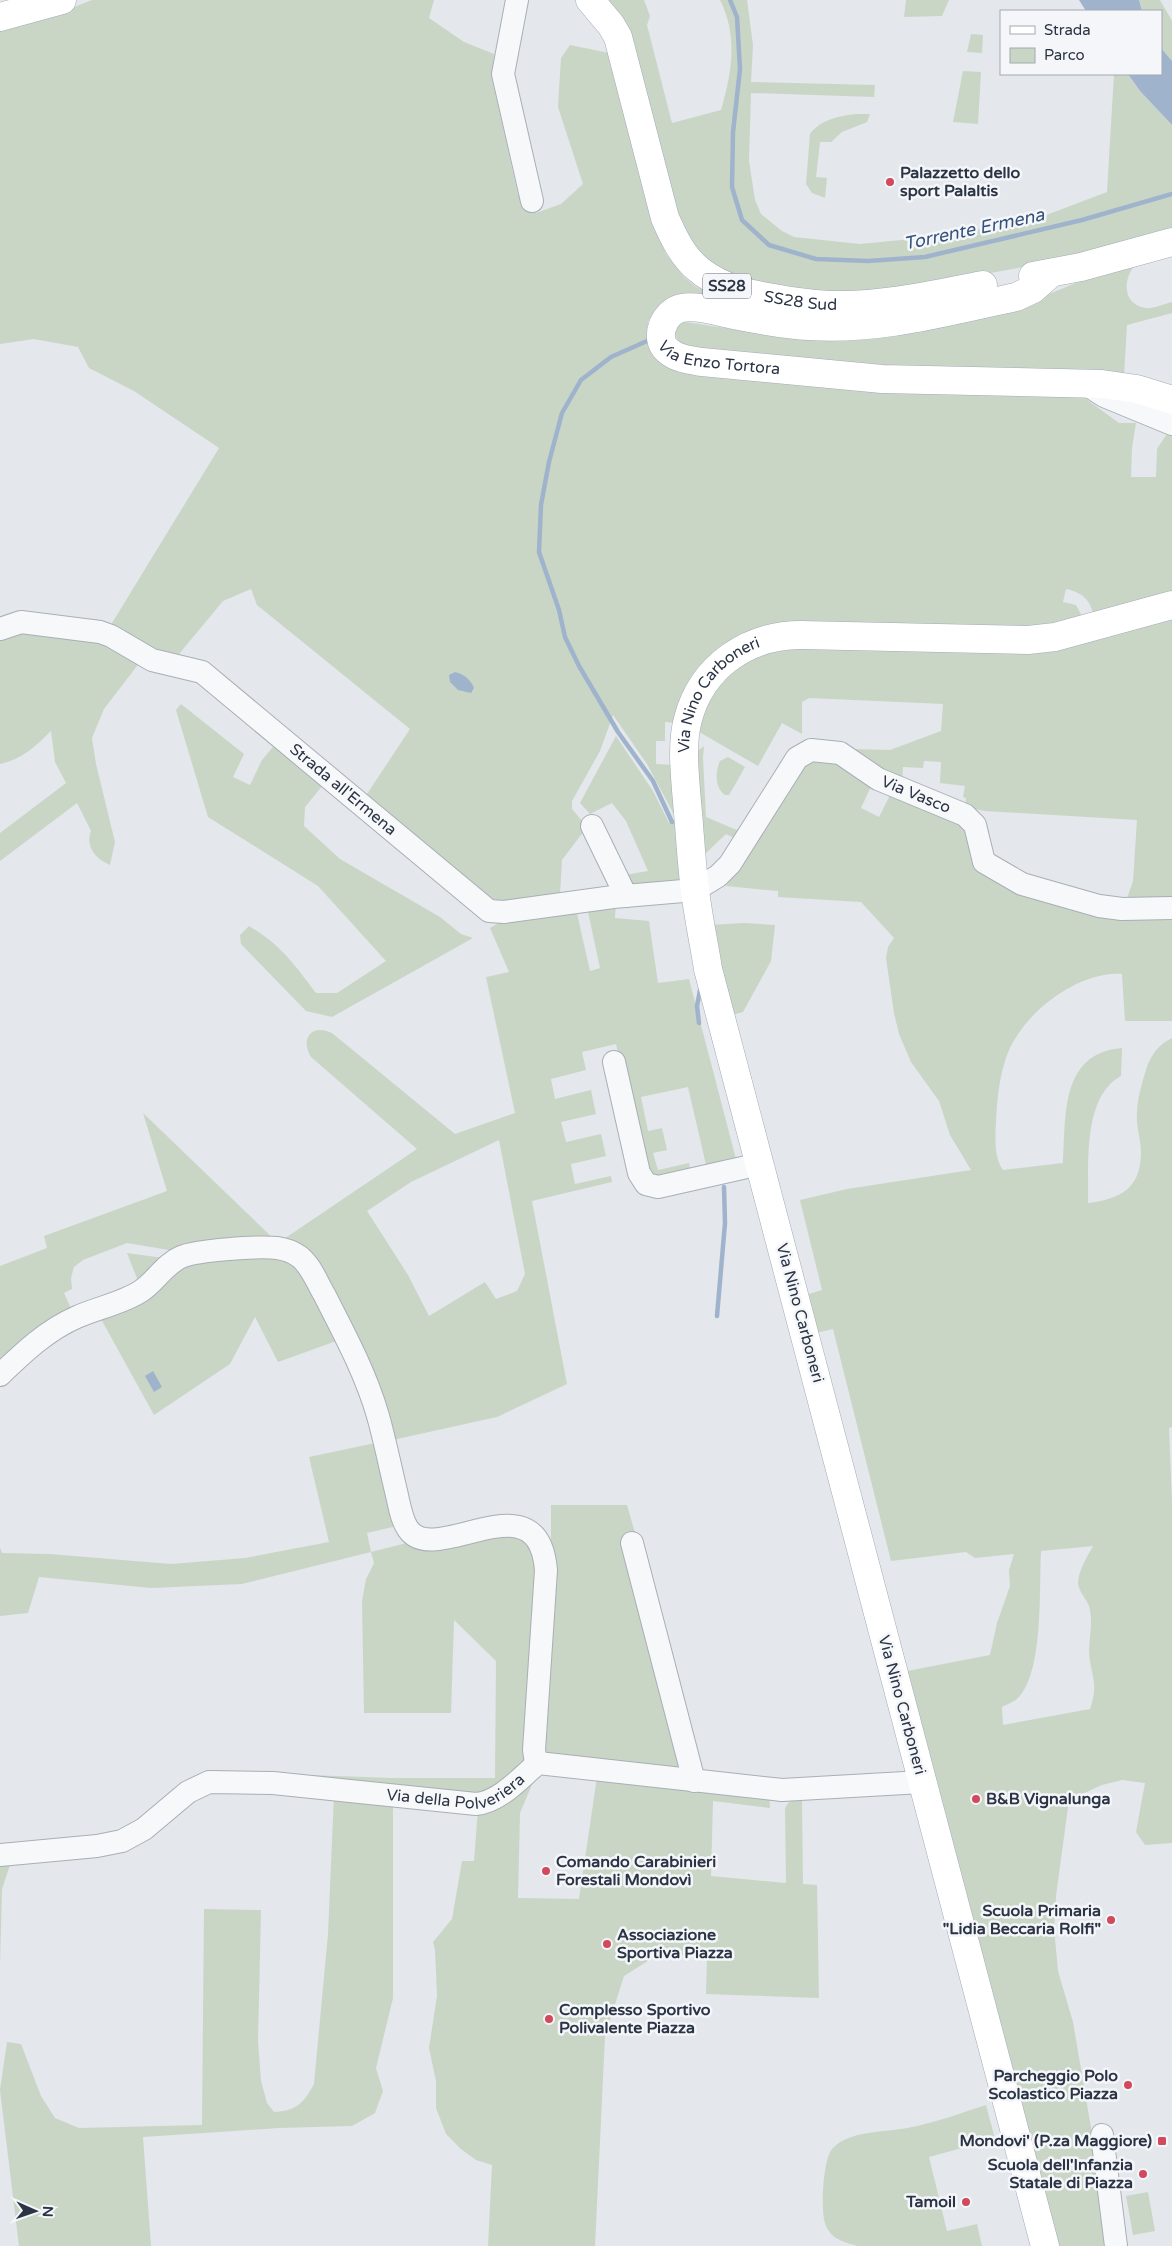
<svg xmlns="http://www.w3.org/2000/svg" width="1172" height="2246" font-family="'Varela Round',sans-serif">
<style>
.green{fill:#c9d6c5;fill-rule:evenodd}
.water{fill:#9fb4cc}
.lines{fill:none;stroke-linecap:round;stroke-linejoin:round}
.stream{stroke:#9fb4cc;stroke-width:4.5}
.minor-casing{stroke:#a9aeb7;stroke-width:24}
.major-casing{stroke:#a3abb8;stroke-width:29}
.minor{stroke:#f7f8fa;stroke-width:22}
.major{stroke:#fff;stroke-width:28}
.poi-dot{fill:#d1495b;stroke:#f4f6f9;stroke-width:2}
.labels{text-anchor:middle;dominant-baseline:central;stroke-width:5;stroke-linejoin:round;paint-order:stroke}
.shield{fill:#f4f6f9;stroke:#676e7b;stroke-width:1}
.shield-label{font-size:15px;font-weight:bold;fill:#2b3445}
.poi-label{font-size:16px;font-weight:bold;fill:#2b3445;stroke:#f4f6f9;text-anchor:start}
.street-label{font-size:16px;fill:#2b3445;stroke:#f4f6f9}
.water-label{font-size:18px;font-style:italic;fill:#34527a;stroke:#f4f6f9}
</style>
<rect width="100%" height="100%" fill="#e4e7ec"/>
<path class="green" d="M92,0H434L429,18L464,42L494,54L492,79L518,195L536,213L561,204L583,184L558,107L561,58L570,45L609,53L650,215L666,254L684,277L696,287L732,301L665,304L653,313L648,322L647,341L651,350L1079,394L1119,423H1136L1132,448L1131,477H1156L1157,449L1170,429L1172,430V596L1094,617C1090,599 1083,593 1066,589L1063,602L1076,605L1084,620L1036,631L781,627L676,723L665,722V741H656V764L675,765L684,879L668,883L631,887L625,875L648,871L626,821L612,803L590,814L580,803L616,736L653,791L669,823L678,822L647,764L613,715L600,751L572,801V809L587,827L562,860L560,894L499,906L365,797L410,729L257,605L251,589L223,601L174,660L109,628L219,448L134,391L89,368L78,347L34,339L0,344V28L54,15Z
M603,0H644L650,16L647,25L672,123L721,110C732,73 738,35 720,0H747L753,45L751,82L875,85L874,97L751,93L749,161L755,200L761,214L782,231L794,237L860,244L944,236L1041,217L1107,192L1114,74H1128L1140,91L1172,125V229L1079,257L968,277L839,295L740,279L706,260L684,233Z
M906,0H949L942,16L904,17Z
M1139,0H1160L1172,21V61L1161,48V11H1142Z
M971,34L983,35L982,53L967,52Z
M963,71L981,72L978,124L953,122Z
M855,114H870L867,122L842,132L831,142H820L816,177L827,178L825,198L812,193L806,184L810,134C820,120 839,116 855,114Z
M1135,265C1123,279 1122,304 1145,308C1153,309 1164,304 1172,302V313L1127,325L1124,376L968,373L697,349C682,344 675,343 674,327L678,323L685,322L792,338L1018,307L1078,282Z
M1172,615V903L1125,904L1133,881L1137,820L985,811L965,807L966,798L963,797L965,786L940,783L941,762L924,761L923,768L903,767L902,786L853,749L890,750L941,731L943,704L809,698L802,702V734L782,723L758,766L694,729L700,707L745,656L809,644Z
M9,631L101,638L140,662L104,709L92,738L96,764L115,842L110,865C96,859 85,847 91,831L77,803L0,861V833L66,783L55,762L51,731C36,746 21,760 0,764V636Z
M181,704L244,754L233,777L250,785L262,760L277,742L323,785L305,807L304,826L340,859L440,917L461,934L473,938L332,1017L306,1011L241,944L240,935L249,926C281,945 294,964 316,993H337L386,961L318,886L208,817L176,710Z
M704,746L703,757L706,817L737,830L742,824L747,825L738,840L726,834L705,854L700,856L694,754Z
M818,755L873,782L861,808L879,817L892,791L961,819L978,863L1172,914V1021H1125L1122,974C1077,971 1020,1015 1006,1058C999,1078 997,1101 996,1122C995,1137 994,1158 1003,1170L1063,1163C1066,1116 1060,1053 1122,1048L1121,1076C1082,1097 1089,1165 1088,1203C1120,1199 1141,1189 1141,1152C1141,1140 1136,1127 1137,1114C1137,1100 1141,1087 1145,1073C1149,1058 1157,1045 1172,1038V1427L1169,1428L1172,1502V1843L1145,1845L1136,1832L1145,1783L1122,1780L1102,1785L1069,1800L1056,1896L1054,1928L1058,1971L1073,2022L1097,2163L1107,2246H1055L902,1672L990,1655L997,1623L1010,1586L1009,1570L1014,1554L975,1558L966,1552L891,1561L833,1329L816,1333L806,1295L822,1290L800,1200L847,1189L971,1170L950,1135L939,1101L911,1062L899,1034L894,1013L886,958L888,947L894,938L861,902L778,897V891L726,886L799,764ZM1093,1546C1087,1557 1079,1570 1078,1582C1078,1591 1086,1598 1089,1606C1093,1620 1090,1634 1089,1649C1089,1673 1100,1681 1090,1709L1003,1725L1002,1707C1007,1704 1014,1702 1018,1698C1044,1672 1039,1587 1041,1551Z
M728,757L745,767L729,795H725C715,788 715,772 720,761Z
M616,903L615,918L649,921L658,983L689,979L736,1159L706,1165L688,1087L641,1097L648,1131L662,1128L667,1150L653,1153L658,1170L689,1163L691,1173L650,1179L628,1100L616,1044L582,1052L586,1070L551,1079L555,1099L591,1090L596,1114L561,1122L566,1142L601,1134L606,1156L571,1164L575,1184L611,1176L612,1182L532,1201L567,1384L497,1417L388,1441L304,1253L181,1252L127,1243L83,1260L74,1267L71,1278L72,1289L64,1293L73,1313L0,1367V1266L47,1248L44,1236L167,1191L143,1113L278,1243L417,1149L311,1057C300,1039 311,1023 332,1033L455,1134L515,1113L486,977L509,972L490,928L505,919L576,909L590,971L600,968L587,907ZM499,1140L525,1274L517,1291L496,1299L485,1282L429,1316L408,1275L367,1211L411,1182Z
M744,923L775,925L771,961L743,1012L732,1015L709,925Z
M127,1253L171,1259L140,1286Z
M292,1257L342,1339L278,1362L255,1317L230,1364L154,1415L101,1319L187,1260Z
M380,1442L401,1525L367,1533L371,1552L415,1541L514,1532L538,1557L527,1766L489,1795L309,1782V1775L392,1778H495L496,1661L454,1620L451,1713H364L362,1601L366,1579L374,1563L371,1552L242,1584L151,1588L39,1577L28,1613L0,1616V1548L2,1553L50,1554L171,1564L245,1558L329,1542L309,1457Z
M551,1505H627L635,1533L626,1534L686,1772L549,1757L541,1748L551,1591Z
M597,1777L769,1796L770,1808L713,1801L711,1876L786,1883L785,1809C788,1800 793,1800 802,1799L803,1884L817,1885L819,1998L706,1994L707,1957L659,1954L624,1976L605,2036L595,2246H488L492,2165L476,2160L461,2149L446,2134L436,2108V2081L429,2048L437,1996L435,1950L433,1942L452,1919L462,1861H474L478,1809L533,1782L520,1813L518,1898L579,1899Z
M334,1794L393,1800V1998L376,2068L383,2091L375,2113L352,2126L279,2128L143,2137L151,2246H19L0,2090L7,2042L21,2044L41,2096L55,2118L79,2128L202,2125L204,1909L261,1910L258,2041L261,2081L267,2103L274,2112C296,2111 304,2103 314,2084L328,1934Z
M0,1859L10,1865L2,1889L0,1965Z
M986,2105L995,2139L929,2157L947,2231L977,2224L982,2246H858C834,2240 824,2234 823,2209C822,2195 824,2159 832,2149C850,2129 888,2133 912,2127C937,2122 961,2113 986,2105Z
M1148,2192L1155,2231L1133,2235L1126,2196Z"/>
<path class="water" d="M1079,0H1139L1142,11H1086Z
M1161,48L1172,61V125L1140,91L1128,74H1161Z
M455,672C464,674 471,680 474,688L471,693L458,690L450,682L449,675Z
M153,1371L162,1387L154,1392L145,1376Z"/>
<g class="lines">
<path class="stream" d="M730,0L737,17L740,69L733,132L732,187L742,220L769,245L816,259L868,261L925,257L1082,220L1172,194
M647,341L611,357L581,380L562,413L549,462L541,505L539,552L559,610L565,637L579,666L618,732L653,781L672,822
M699,1023L697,1006L701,985
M717,1316L725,1223L724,1187"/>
<defs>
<g id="minor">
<path d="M517,0L503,74L532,201"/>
<path d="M1087,385L1104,396L1172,424"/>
<path id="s1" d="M0,629L21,622L100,632L111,636L152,660L202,672L489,911L504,912L613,897L695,890L718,876L730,864L797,758L811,750L840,753L878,779L965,815L975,825L984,862L1022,884L1099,906L1122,909L1172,908"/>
<path d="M592,826L626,896"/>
<path d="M614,1062L639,1173L646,1184L658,1187L760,1164"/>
<path d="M0,1375C24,1352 47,1330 77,1317C97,1308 123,1303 141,1291C155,1282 165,1264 181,1257C197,1250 259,1246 277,1248C285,1249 293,1252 300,1257C311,1266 317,1282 324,1294C344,1333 366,1374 378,1416C385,1441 390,1466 396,1491C399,1503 401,1519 408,1529C435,1569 538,1475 546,1570L534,1750L535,1757L538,1763"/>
<path d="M632,1543L694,1781"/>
<path d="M538,1763L782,1790L922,1782"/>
<path id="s2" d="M0,1855L97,1846L122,1841L144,1829L188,1792L209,1782L273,1783L476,1804C500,1802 521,1777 538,1763"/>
<path d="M1102,2135L1116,2246"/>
</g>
<g id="major">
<path id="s3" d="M590,0L611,25L618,37L665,218C673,236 682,256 698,269C717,285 743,293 768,297C790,301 813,305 836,305C885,306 935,294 983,285"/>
<path d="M0,17L62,0"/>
<path id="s4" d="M1051,273L1033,289L1016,297C948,311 879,331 809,326C784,325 759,320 734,315C718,312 698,305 682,308C665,311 653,337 667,350C677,359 690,360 702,362L882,379L1102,384L1137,389L1172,400"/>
<path d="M1033,276L1081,267L1172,242"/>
<path id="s5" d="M1045,2246L708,969C704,943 698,916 695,890C691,861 690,831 687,802C685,776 681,744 688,719C702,666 748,635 801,635L1028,640L1055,637L1172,605"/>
</g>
</defs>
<use href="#minor" class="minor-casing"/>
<use href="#major" class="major-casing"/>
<use href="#minor" class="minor"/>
<use href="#major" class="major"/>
</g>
<g class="poi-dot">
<circle cx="890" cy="182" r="5"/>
<circle cx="976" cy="1799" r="5"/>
<circle cx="546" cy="1871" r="5"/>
<circle cx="1111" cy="1920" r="5"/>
<circle cx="607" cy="1944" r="5"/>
<circle cx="549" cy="2019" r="5"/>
<circle cx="1128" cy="2085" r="5"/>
<rect x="1157" y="2136" width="10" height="10" rx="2.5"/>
<circle cx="1143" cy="2174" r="5"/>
<circle cx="966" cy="2202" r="5"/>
</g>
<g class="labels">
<rect class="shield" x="703" y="273.5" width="48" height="25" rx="4"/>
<g class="shield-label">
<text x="727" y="286">SS28</text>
</g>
<g class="poi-label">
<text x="900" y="173">Palazzetto dello<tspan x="900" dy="18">sport PalaItis</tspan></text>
<text x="986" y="1799">B&amp;B Vignalunga</text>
<text x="556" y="1862">Comando Carabinieri<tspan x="556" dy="18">Forestali Mondovì</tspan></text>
<text x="1101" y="1911" text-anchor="end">Scuola Primaria<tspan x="1101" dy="18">"Lidia Beccaria Rolfi"</tspan></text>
<text x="617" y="1935">Associazione<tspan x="617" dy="18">Sportiva Piazza</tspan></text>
<text x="559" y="2010">Complesso Sportivo<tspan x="559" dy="18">Polivalente Piazza</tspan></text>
<text x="1118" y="2076" text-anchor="end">Parcheggio Polo<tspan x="1118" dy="18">Scolastico Piazza</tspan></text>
<text x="1152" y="2141" text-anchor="end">Mondovi' (P.za Maggiore)</text>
<text x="1133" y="2165" text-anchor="end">Scuola dell'Infanzia<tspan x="1133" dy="18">Statale di Piazza</tspan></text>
<text x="956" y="2202" text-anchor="end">Tamoil</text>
</g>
<g class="street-label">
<text stroke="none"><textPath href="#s3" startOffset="404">SS28 Sud</textPath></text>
<text stroke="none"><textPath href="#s4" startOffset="488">Via Enzo Tortora</textPath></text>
<text stroke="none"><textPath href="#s5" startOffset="1610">Via Nino Carboneri</textPath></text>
<text stroke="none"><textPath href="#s1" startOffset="396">Strada all'Ermena</textPath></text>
<text stroke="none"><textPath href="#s1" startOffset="1095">Via Vasco</textPath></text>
<text transform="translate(800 1313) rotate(75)">Via Nino Carboneri</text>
<text transform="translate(902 1705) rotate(75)">Via Nino Carboneri</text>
<text stroke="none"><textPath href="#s2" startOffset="479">Via della Polveriera</textPath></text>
</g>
<g class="water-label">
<text transform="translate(974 229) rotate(-12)">Torrente Ermena</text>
</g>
</g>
<rect x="1000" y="10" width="162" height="65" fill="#f4f6f9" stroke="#a4a8b1"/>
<rect x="1010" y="26" width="25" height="8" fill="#ffffff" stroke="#a4a8b1"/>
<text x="1044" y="35" font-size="15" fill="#2b3445">Strada</text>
<rect x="1010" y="48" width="25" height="15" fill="#c9d6c5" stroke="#a4a8b1"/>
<text x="1044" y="60" font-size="15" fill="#2b3445">Parco</text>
<g transform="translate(35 2211) rotate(92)" stroke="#f4f6f9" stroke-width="4" paint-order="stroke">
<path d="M0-4L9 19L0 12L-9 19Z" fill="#2b3445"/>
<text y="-8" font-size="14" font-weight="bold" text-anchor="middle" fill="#2b3445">N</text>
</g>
</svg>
